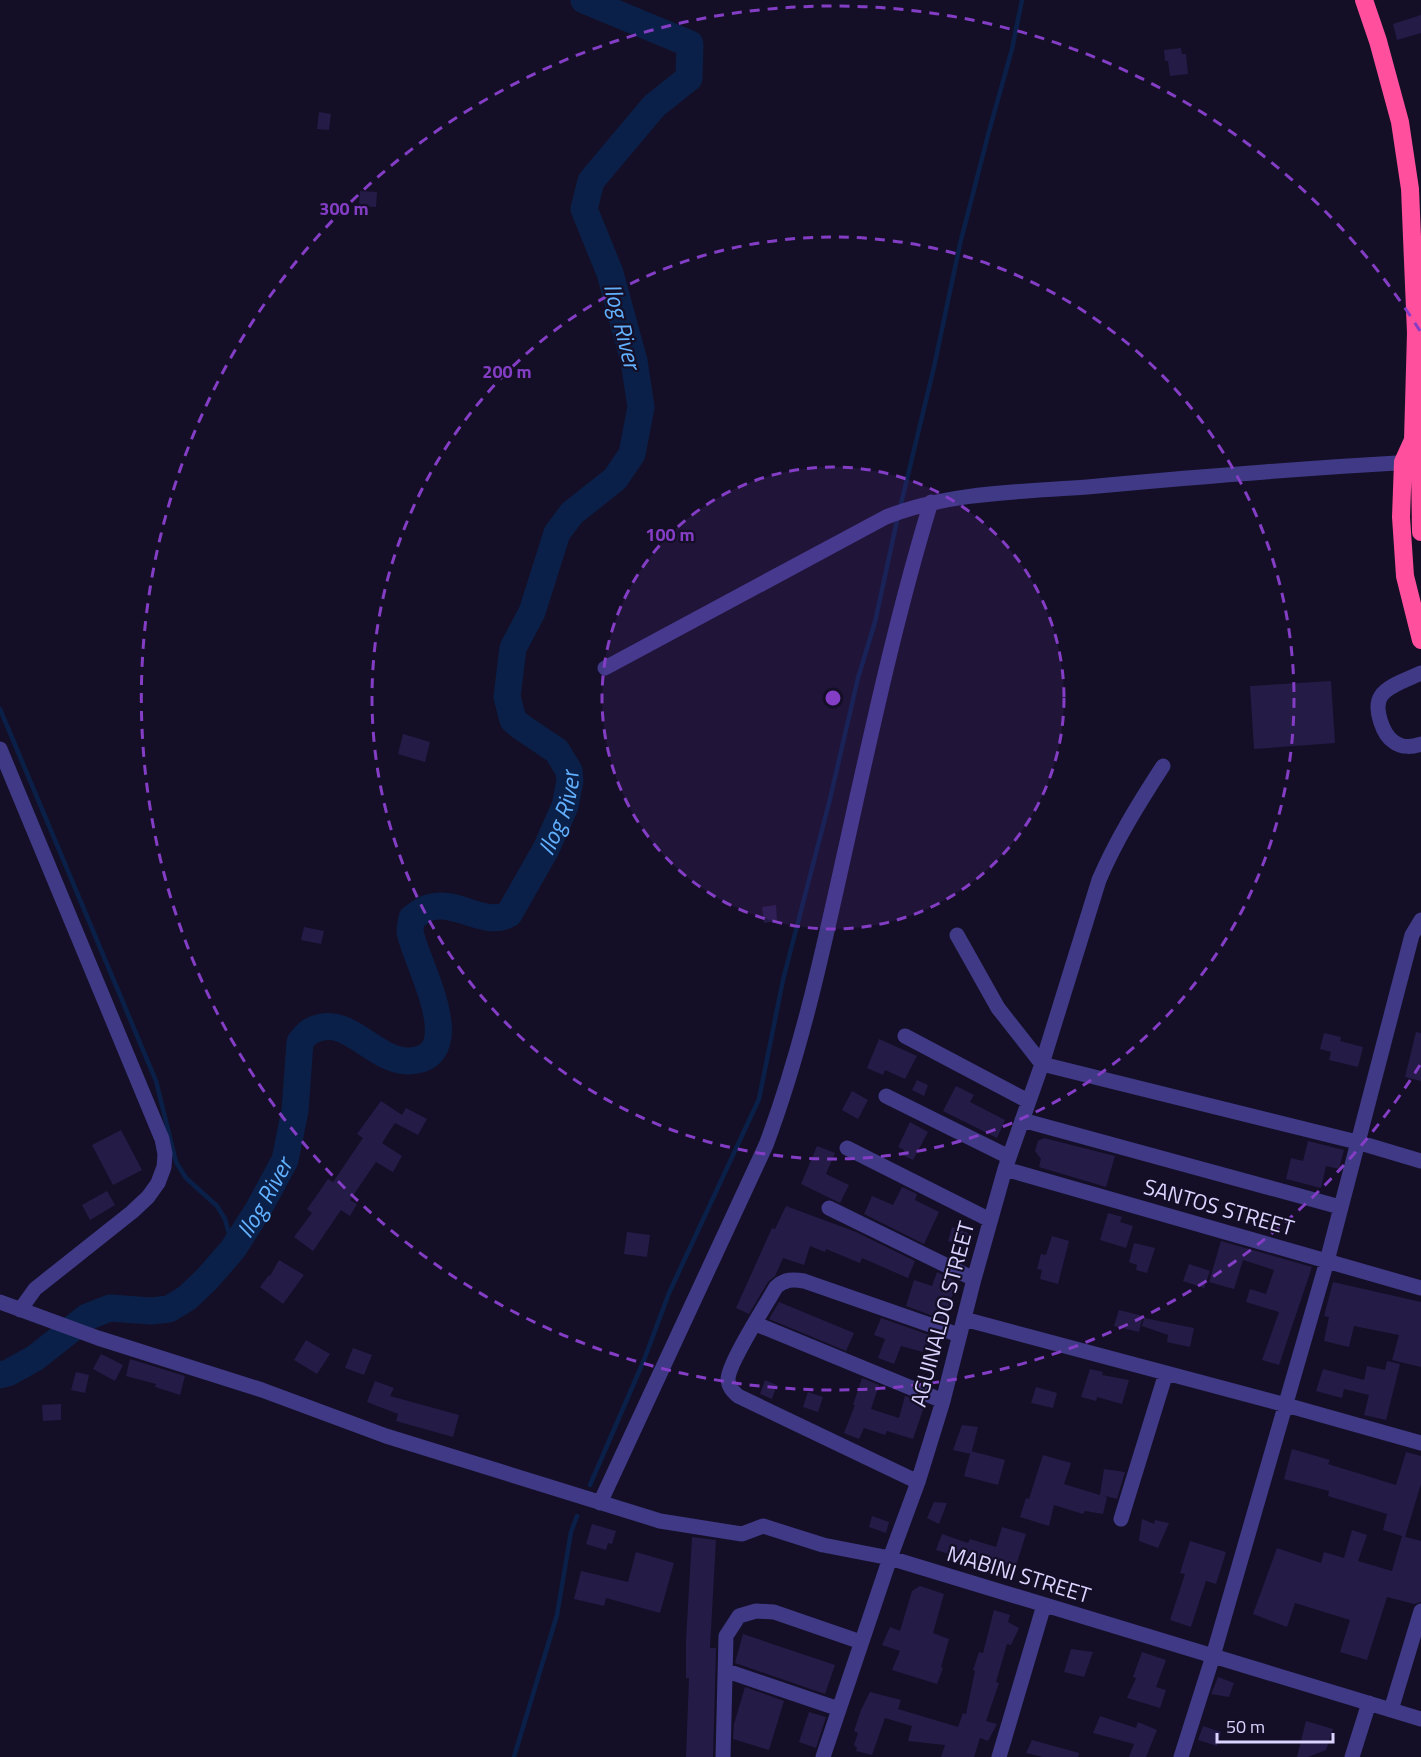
<svg xmlns="http://www.w3.org/2000/svg" width="1421" height="1757" font-family="'Titillium Web',sans-serif">
<style>
.lines{fill:none;stroke-linecap:round;stroke-linejoin:round}
.stream{stroke:#0b2048;stroke-width:4.5}
.river{stroke:#0b2048;stroke-width:27}
.building{fill:#251b47}
.minor{stroke:#3f3986;stroke-width:15}
.highway{stroke:#ff4f9d;stroke-width:18}
.ring{fill:none;stroke:#843dc5;stroke-width:3;stroke-dasharray:10 8}
.labels{text-anchor:middle;dominant-baseline:central;stroke-width:4.5;stroke-linejoin:round;paint-order:stroke}
.street-label{font-size:22px;fill:#dad4ff;stroke:#140f26}
.water-label{font-size:24px;font-style:italic;fill:#62b1ff;stroke:#140f26}
.centre{fill:#843dc5;stroke:#140f26;stroke-width:3}
.ring-label{font-size:18px;text-anchor:middle;font-weight:bold;fill:#843dc5;stroke:#140f26;stroke-width:4.5;stroke-linejoin:round;paint-order:stroke}
</style>
<rect width="100%" height="100%" fill="#140f26"/>
<g class="lines">
<path class="stream" d="M900,508L934,367L960,244L988,135L1012,49L1022,0
M0,709L156,1081L176,1162L186,1178L217,1206L225,1219L233,1249
M590,1485L644,1360L669,1293L759,1099L783,980L830,799L858,678L875,622L898,516
M514,1757L557,1615L571,1532L577,1516"/>
<path class="river" id="s1" d="M0,1375L8,1373L35,1358L87,1317L110,1308L151,1311L169,1309L187,1298L207,1279L233,1249L258,1210L285,1160L295,1111L300,1042C303,1038 308,1032 313,1030C348,1013 374,1062 409,1061C472,1058 415,961 410,932C410,927 411,923 412,918C417,915 422,910 428,908C456,898 484,928 509,914L546,849L565,806L570,781L569,771L557,751L520,726L513,720L507,697L513,648L532,612L557,533L572,513L615,479L632,454L641,407L634,361L610,273L584,209L591,181L654,106L689,78L690,44L584,0"/>
</g>
<path class="building" d="M1421,15V33L1397,40L1393,24Z
M1181,48L1182,54H1186L1188,74L1170,76L1168,61H1165L1164,50Z
M319,112L331,114L329,130L317,129Z
M360,191L377,192L376,207L359,206Z
M1331,681L1335,743L1254,749L1250,686Z
M403,734L430,742L425,762L398,754Z
M776,905L777,921L764,923L762,907Z
M304,927L324,931L321,944L301,940Z
M1416,1032L1421,1033V1081L1405,1077Z
M1324,1033L1341,1037L1340,1041L1363,1047L1358,1067L1329,1060L1331,1052L1320,1049Z
M879,1039L917,1056L905,1079L885,1070L883,1075L867,1068Z
M917,1080L928,1085L924,1096L912,1090Z
M956,1086L974,1095L970,1102L1005,1120L997,1138L943,1111Z
M852,1091L868,1100L858,1119L842,1110Z
M381,1101L402,1115L406,1108L427,1119L418,1135L395,1123L382,1143L402,1156L393,1172L376,1162L350,1200L357,1204L350,1216L341,1210L313,1251L294,1237L312,1213L307,1209L315,1198L328,1179L333,1182L363,1138L357,1134Z
M910,1122L928,1132L913,1160L902,1155L904,1150L898,1147Z
M121,1130L142,1170L113,1185L92,1145Z
M1044,1138L1115,1156L1106,1187L1039,1167L1041,1159L1035,1151L1038,1141Z
M1308,1141L1344,1150L1339,1169L1326,1166L1321,1188L1286,1179L1291,1158L1303,1161Z
M817,1146L835,1153L826,1174L849,1185L840,1203L801,1184Z
M902,1187L917,1194L915,1200L939,1212L924,1244L864,1214L872,1196L893,1205Z
M107,1191L115,1205L90,1220L82,1205Z
M786,1206L856,1232L915,1261L908,1278L862,1258L860,1263L826,1249L825,1252L810,1246L804,1265L783,1258L775,1276L768,1282L749,1314L736,1308L772,1228L775,1229Z
M1108,1213L1122,1217L1120,1222L1133,1226L1126,1248L1100,1240Z
M952,1227L968,1233L963,1246L948,1241Z
M627,1232L650,1235L647,1257L624,1254Z
M1052,1236L1069,1241L1058,1284L1040,1279L1042,1270L1037,1269L1041,1254L1046,1255Z
M1221,1241L1312,1267L1279,1365L1262,1360L1279,1312L1246,1302L1250,1289L1266,1294L1274,1270L1243,1260L1234,1289L1209,1282Z
M1134,1243L1155,1248L1147,1273L1136,1270L1137,1265L1129,1262Z
M279,1260L304,1275L283,1304L260,1287L269,1275L270,1276Z
M1189,1264L1210,1271L1204,1288L1183,1281Z
M937,1272L957,1282L944,1320L906,1306L914,1280L932,1286Z
M1333,1282L1421,1302V1367L1392,1360L1399,1335L1354,1326L1349,1347L1324,1341L1329,1317L1324,1316Z
M779,1302L854,1333L846,1351L769,1319Z
M1119,1310L1143,1316L1139,1332L1114,1326Z
M881,1318L938,1338L935,1347L925,1344L923,1352L901,1346L894,1364L878,1358L885,1339L874,1335Z
M1144,1318L1194,1328L1190,1347L1167,1342L1168,1335L1142,1326Z
M306,1340L330,1354L317,1374L294,1360Z
M353,1348L372,1355L364,1375L345,1368Z
M101,1354L123,1365L115,1381L93,1369Z
M130,1359L185,1376L180,1395L155,1387L156,1384L126,1376Z
M1387,1361L1400,1364L1386,1420L1364,1415L1369,1395L1344,1389L1342,1398L1316,1391L1323,1369L1364,1380L1367,1366L1385,1370Z
M1090,1369L1103,1372L1102,1375L1129,1380L1122,1404L1097,1397L1096,1401L1081,1397Z
M76,1372L89,1375L85,1393L71,1390Z
M862,1378L879,1385L871,1409L899,1418L905,1396L925,1404L913,1439L887,1431L885,1435L864,1428L859,1439L844,1433L855,1405H853Z
M765,1380L777,1385L772,1399L760,1394Z
M375,1381L394,1388L390,1396L459,1415L453,1437L396,1421L398,1414L367,1402Z
M1036,1387L1057,1393L1053,1408L1031,1403Z
M808,1392L823,1397L818,1412L803,1407Z
M61,1404V1420L43,1421L42,1405Z
M962,1425L978,1427L971,1454L953,1450Z
M1292,1449L1330,1460L1328,1464L1396,1485L1406,1452L1421,1456V1484L1405,1537L1383,1530L1387,1514L1328,1496L1329,1491L1284,1479Z
M971,1451L1005,1460L998,1485L964,1476Z
M1043,1455L1071,1463L1064,1484L1100,1495L1104,1469L1125,1472L1117,1499L1102,1495L1107,1497L1103,1514L1085,1511L1083,1514L1054,1505L1049,1526L1020,1517L1026,1498L1029,1499Z
M934,1502L947,1503L939,1524L927,1518Z
M872,1516L889,1522L886,1533L869,1527Z
M1142,1519L1154,1524L1155,1520L1169,1523L1158,1548L1139,1541Z
M592,1524L616,1531L612,1544L608,1543L606,1550L586,1544Z
M1002,1527L1026,1534L1012,1578L962,1562L963,1558L936,1550L942,1534L968,1543L970,1539L996,1547Z
M1352,1530L1367,1535L1358,1561L1392,1571L1402,1536L1421,1541V1602L1414,1604L1387,1597L1367,1660L1340,1652L1350,1620L1295,1603L1287,1627L1253,1614L1277,1548L1321,1563L1324,1552L1344,1558Z
M692,1537L716,1540L710,1648H716L713,1757H686L689,1678H686V1640Z
M1190,1541L1226,1552L1216,1584L1206,1581L1191,1627L1170,1620L1185,1574L1180,1573Z
M636,1552L674,1563L660,1613L606,1598L604,1606L574,1599L581,1571L628,1582Z
M920,1586L944,1594L933,1633L949,1639L941,1667L943,1668L937,1684L892,1670L900,1651L882,1645L890,1627L900,1631L912,1591Z
M994,1610L1010,1615L1008,1622L1019,1628L1011,1645L1007,1644L996,1682L999,1683L986,1721L997,1724L988,1741L980,1738L974,1757H941L945,1745L908,1741L912,1726L885,1718L872,1755L856,1751L857,1748L854,1745L858,1733L854,1731L861,1710L870,1692L901,1700L898,1709L958,1727L963,1713L966,1714L975,1671L973,1670L979,1652L983,1653Z
M743,1634L835,1665L825,1694L735,1663Z
M1071,1649L1093,1652L1084,1677L1064,1672Z
M1142,1652L1166,1660L1156,1687L1166,1690L1160,1708L1127,1698L1136,1678L1133,1677Z
M1218,1677L1234,1683L1229,1697L1211,1694Z
M745,1687L784,1701L769,1750L733,1739L734,1724Z
M809,1712L826,1717L816,1748L799,1742Z
M1100,1716L1136,1728L1138,1722L1157,1730L1146,1757H1129L1134,1744L1093,1733Z
M1306,1721L1333,1729L1326,1750L1308,1757H1297Z
M1203,1726L1221,1732L1217,1746L1198,1740Z
M1032,1740L1079,1753L1078,1757H1043L1026,1753Z"/>
<g class="lines">
<path class="minor" d="M605,668L886,517C949,492 1020,492 1087,487C1196,477 1304,468 1414,462
M1421,673C1409,679 1388,685 1381,696C1373,708 1383,735 1394,742C1402,748 1413,747 1421,744
M0,749L162,1139L165,1154L164,1167L158,1183L148,1197L132,1212L35,1289L20,1310
M957,935L998,1008L1042,1064L1357,1142L1421,1161
M905,1036L1028,1101
M886,1096L1009,1157
M1022,1120L1340,1207
M847,1148L990,1220
M1005,1169L1421,1288
M829,1208L974,1279
M0,1302L98,1338L262,1390L386,1436L660,1521L742,1534L763,1526L823,1545L890,1558L1421,1719
M964,1319L1286,1405L1421,1443
M756,1324L943,1401
M918,1482L738,1396C733,1391 729,1388 728,1380C727,1365 766,1305 776,1287C785,1279 793,1279 804,1281L959,1335
M600,1503L766,1145C802,1049 823,950 845,851C871,734 896,617 931,502
M1121,1519L1166,1373
M727,1671L839,1709
M1391,1710L1421,1611
M723,1757L726,1636L739,1616L756,1611L774,1612L861,1642
M823,1757L890,1558L918,1482L943,1401L974,1279L1005,1169L1042,1064L1099,880C1116,840 1139,803 1163,766
M999,1757L1044,1605
M1181,1757L1213,1656L1327,1261L1412,935L1421,920
M1352,1757L1369,1703"/>
<path class="highway" d="M1364,0L1378,41L1400,122L1410,189L1416,333L1413,440L1420,461L1421,532
M1413,440L1403,462L1401,517L1405,576L1421,640"/>
</g>
<circle cx="833" cy="698" r="231" fill="#843dc5" fill-opacity=".12"/>
<g class="ring">
<circle cx="833" cy="698" r="231"/>
<circle cx="833" cy="698" r="461"/>
<path d="M1420 1065A692 692 0 1 1 1420 331"/>
</g>
<g class="labels">
<g class="street-label">
<text transform="translate(1219 1207) rotate(16)">SANTOS STREET</text>
<text transform="translate(942 1314) rotate(-75)">AGUINALDO STREET</text>
<text transform="translate(1019 1574) rotate(17)">MABINI STREET</text>
</g>
<g class="water-label">
<text transform="translate(623 326) rotate(76)">Ilog River</text>
<text stroke="none"><textPath href="#s1" startOffset="1004">Ilog River</textPath></text>
<text stroke="none"><textPath href="#s1" startOffset="338">Ilog River</textPath></text>
</g>
</g>
<circle cx="833" cy="698" r="9" class="centre"/>
<g class="ring-label">
<text x="344" y="215">300 m</text>
<text x="507" y="378">200 m</text>
<text x="670" y="541">100 m</text>
</g>
<path d="M1217 1733v9h116v-9" fill="none" stroke="#dad4ff" stroke-width="3"/>
<text x="1226" y="1733" font-size="18" fill="#dad4ff" stroke="#140f26" stroke-width="4.5" paint-order="stroke">50 m</text>
</svg>
